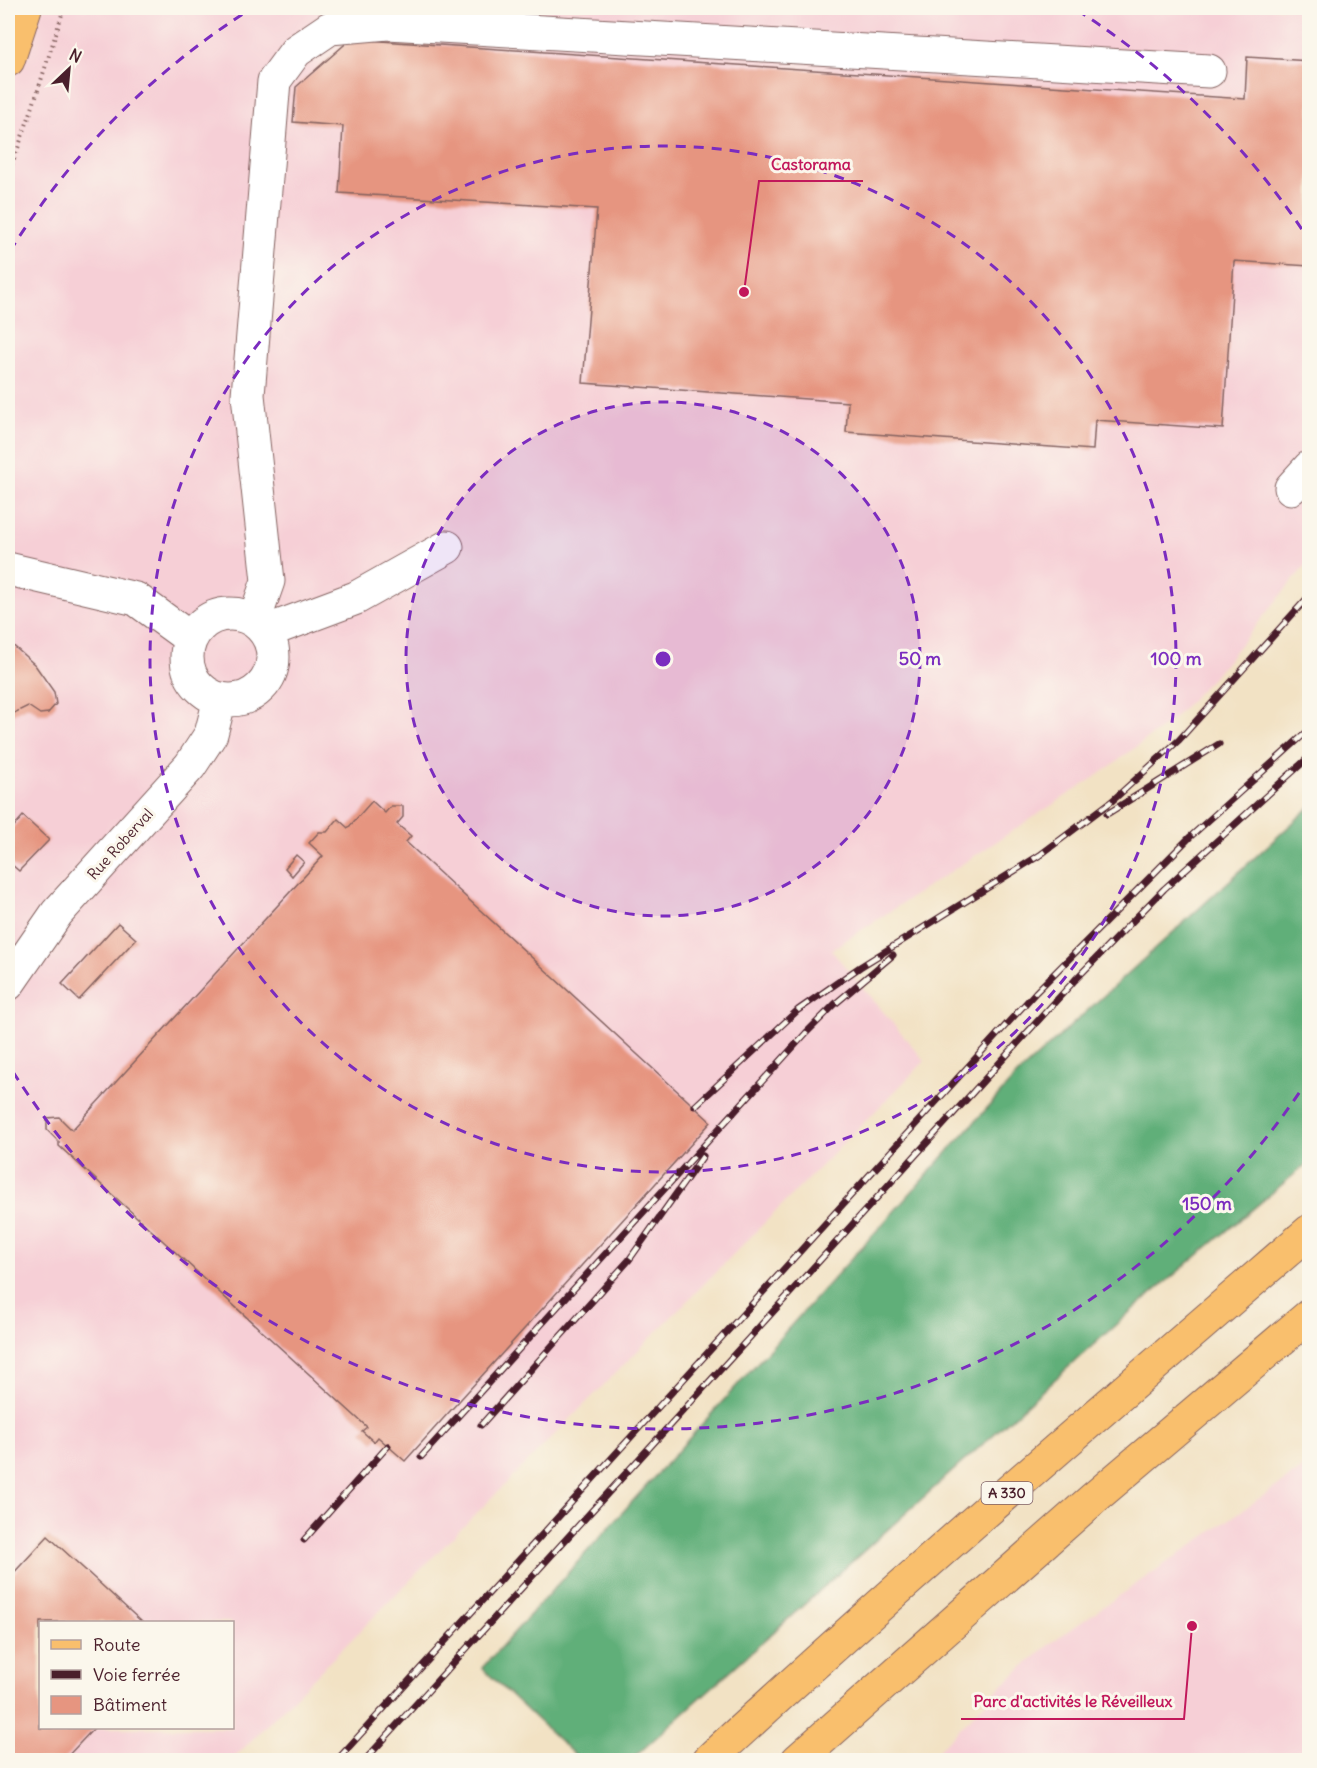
<svg xmlns="http://www.w3.org/2000/svg" width="1317" height="1768" font-family="Delius,sans-serif">
<style>
.built{fill:#f6cfd6;fill-rule:evenodd}
.forest{fill:#61af79;stroke:#566752;stroke-width:1.5}
.building{fill:#e69580}
.lines{fill:none;stroke-linecap:round;stroke-linejoin:round}
.minor-casing{stroke:#856361;stroke-width:35}
.major-casing{stroke:#856361;stroke-width:35}
.highway-casing{stroke:#856361;stroke-width:35}
.path{stroke:#856361;stroke-width:4;stroke-dasharray:1.5 4.5;stroke-linecap:butt}
.minor{stroke:#fff;stroke-width:33}
.major{stroke:#f9bf6d;stroke-width:33}
.highway{stroke:#f9bf6d;stroke-width:33}
.rail-casing{stroke:#4a1f2b;stroke-width:7}
.rail{stroke:#fbf7ec;stroke-width:4.5;stroke-dasharray:14;stroke-linecap:butt}
.ring{fill:none;stroke:#7b2cbf;stroke-width:3;stroke-dasharray:10 8}
.labels{text-anchor:middle;dominant-baseline:central;stroke-width:6;stroke-linejoin:round;paint-order:stroke}
.shield{fill:#fbf7ec;stroke:#7f6065;stroke-width:1.5}
.shield-label{font-size:14px;font-weight:bold;fill:#4a1f2b}
.street-label{font-size:15px;fill:#4a1f2b;stroke:#fbf7ec}
.centre{fill:#7b2cbf;stroke:#fbf7ec;stroke-width:3}
.ring-label{font-size:18px;text-anchor:middle;font-weight:bold;fill:#7b2cbf;stroke:#fbf7ec;stroke-width:6;stroke-linejoin:round;paint-order:stroke}
.leader{fill:none;stroke:#c2185b;stroke-width:2}
.callout-dot{fill:#c2185b;stroke:#fbf7ec;stroke-width:2}
.callout-label{font-size:16px;text-anchor:middle;font-weight:bold;fill:#c2185b;stroke:#fbf7ec;stroke-width:6;stroke-linejoin:round;paint-order:stroke}
</style>
<rect width="100%" height="100%" fill="#fbf7ec"/>
<filter id="ink" filterUnits="userSpaceOnUse"><feTurbulence type="fractalNoise" baseFrequency=".0167" numOctaves="2"/><feDisplacementMap in="SourceGraphic" scale="12" xChannelSelector="R" yChannelSelector="G"/><feConvolveMatrix kernelMatrix="1 2 1 2 8 2 1 2 1" color-interpolation-filters="sRGB"/></filter>
<filter id="wash" filterUnits="userSpaceOnUse"><feTurbulence type="fractalNoise" baseFrequency=".008" numOctaves="4" result="noise"/><feDisplacementMap in="SourceGraphic" scale="24" xChannelSelector="R" yChannelSelector="G"/><feGaussianBlur stdDeviation="1.35" result="paint"/><feColorMatrix in="noise" values="0 0 0 0 0 0 0 0 0 0 0 0 0 0 0 0 0 1.4 0 .05"/><feComposite in="paint" operator="in"/></filter>
<g filter="url(#wash)">
<rect width="100%" height="100%" fill="#f2e2c4"/>
<path class="built" d="M8,8H1309V561L1217,673L1171,721L1101,773L831,950L925,1061L232,1760H8ZM40,1622H232V1728H40Z
M1309,1464V1760H929L1001,1686L1051,1643Z"/>
<path class="forest" d="M1309,808V1162L1131,1311L631,1760H580L482,1668L1017,1075Z"/>
<g id="blocks">
<path class="building" d="M351,39L1245,99L1247,57L1310,61V266L1234,261L1223,429L1095,420L1093,450L846,432L848,402L583,383L597,209L339,193L343,126L293,122L296,87Z
M8,641L35,665L54,692L56,704L48,713L40,714L28,706L8,716Z
M372,801L385,813L391,806H403V817L397,824L411,836L406,842L711,1122L405,1461L378,1437L374,1442L362,1431L367,1427L59,1146V1142L47,1130V1118L59,1117L72,1130L323,856L309,843L319,832H327L338,819L348,828Z
M23,816L49,840L19,871L11,864L8,868V833Z
M296,855L304,862L292,876L285,868Z
M118,923L136,939L79,1000L62,984Z
M48,1536L142,1622H40V1728H94L64,1760H18L8,1751V1579Z"/>
</g>
</g>
<g filter="url(#ink)">
<use href="#blocks" fill-opacity="0" stroke="#856361" stroke-width="1.5"/>
<g class="lines">
<defs>
<path id="minor" d="M1291,488L1310,467
M8,569L136,599L191,639
M187 657a43 43 0 1 1 86 0a43 43 0 1 1-86 0Z
M254,621L268,581L248,395L274,81L296,51L330,28L388,23L1209,71
M265,632L356,598L447,547
M8,984L57,913L190,766L211,734L220,699"/>
<path id="major" d="M8,60L25,8"/>
<path id="highway" d="M709,1760C905,1579 1107,1406 1310,1231
M798,1760L1093,1499L1310,1315"/>
</defs>
<use href="#minor" class="minor-casing"/>
<use href="#major" class="major-casing"/>
<use href="#highway" class="highway-casing"/>
<path class="path" d="M8,176L32,109L64,8"/>
<use href="#minor" class="minor"/>
<use href="#major" class="major"/>
<use href="#highway" class="highway"/>
<defs>
<path id="rail" d="M1107,814L1219,744
M695,1106L798,1010L860,967L1040,855L1112,801L1179,740L1310,595
M481,1425L629,1260L703,1156
M421,1457L806,1033L835,1004L893,955
M304,1540L388,1446
M337,1760L1036,992L1190,837L1310,729
M365,1760L1075,980L1164,889L1310,756"/>
</defs>
<use href="#rail" class="rail-casing"/>
<use href="#rail" class="rail"/>
</g>
</g>
<circle cx="663" cy="659" r="257" fill="#7b2cbf" fill-opacity=".12"/>
<g class="ring">
<circle cx="663" cy="659" r="257"/>
<circle cx="663" cy="659" r="513"/>
<path d="M1309 1078A770 770 0 0 1 10 1067M10 251A770 770 0 0 1 249 10M1077 10A770 770 0 0 1 1309 240"/>
</g>
<g class="labels">
<rect class="shield" x="981.5" y="1482" width="51" height="22" rx="4.5"/>
<g class="shield-label">
<text x="1007" y="1493">A 330</text>
</g>
<g class="street-label">
<text transform="translate(120 844) rotate(-48)">Rue Roberval</text>
</g>
</g>
<circle cx="663" cy="659" r="9" class="centre"/>
<g class="ring-label">
<text x="920" y="665">50 m</text>
<text x="1176" y="665">100 m</text>
<text x="1207" y="1210">150 m</text>
</g>
<path class="leader" d="M744 292L759 181H863M1192 1626L1184 1719H961"/>
<g class="callout-dot">
<circle cx="744" cy="292" r="6"/>
<circle cx="1192" cy="1626" r="6"/>
</g>
<g class="callout-label">
<text x="811" y="170">Castorama</text>
<text x="1073" y="1707">Parc d'activités le Réveilleux</text>
</g>
<rect width="1317" height="1768" fill="none" stroke="#fbf7ec" stroke-width="30"/>
<rect x="39" y="1621" width="195" height="108" fill="#fbf7ec" stroke="#b4a19f" stroke-width="1.5"/>
<rect x="51" y="1640" width="30" height="9" fill="#f9bf6d" stroke="#b4a19f" stroke-width="1.5"/>
<text x="93" y="1651" font-size="18" fill="#4a1f2b">Route</text>
<rect x="51" y="1670" width="30" height="9" fill="#4a1f2b" stroke="#b4a19f" stroke-width="1.5"/>
<text x="93" y="1681" font-size="18" fill="#4a1f2b">Voie ferrée</text>
<rect x="51" y="1696" width="30" height="18" fill="#e69580" stroke="#b4a19f" stroke-width="1.5"/>
<text x="93" y="1711" font-size="18" fill="#4a1f2b">Bâtiment</text>
<g transform="translate(69 69) rotate(26)" stroke="#fbf7ec" stroke-width="4.5" paint-order="stroke">
<path d="M0-4.5L10 22L0 15L-10 22Z" fill="#4a1f2b"/>
<text y="-9" font-size="16" font-weight="bold" text-anchor="middle" fill="#4a1f2b">N</text>
</g>
</svg>
